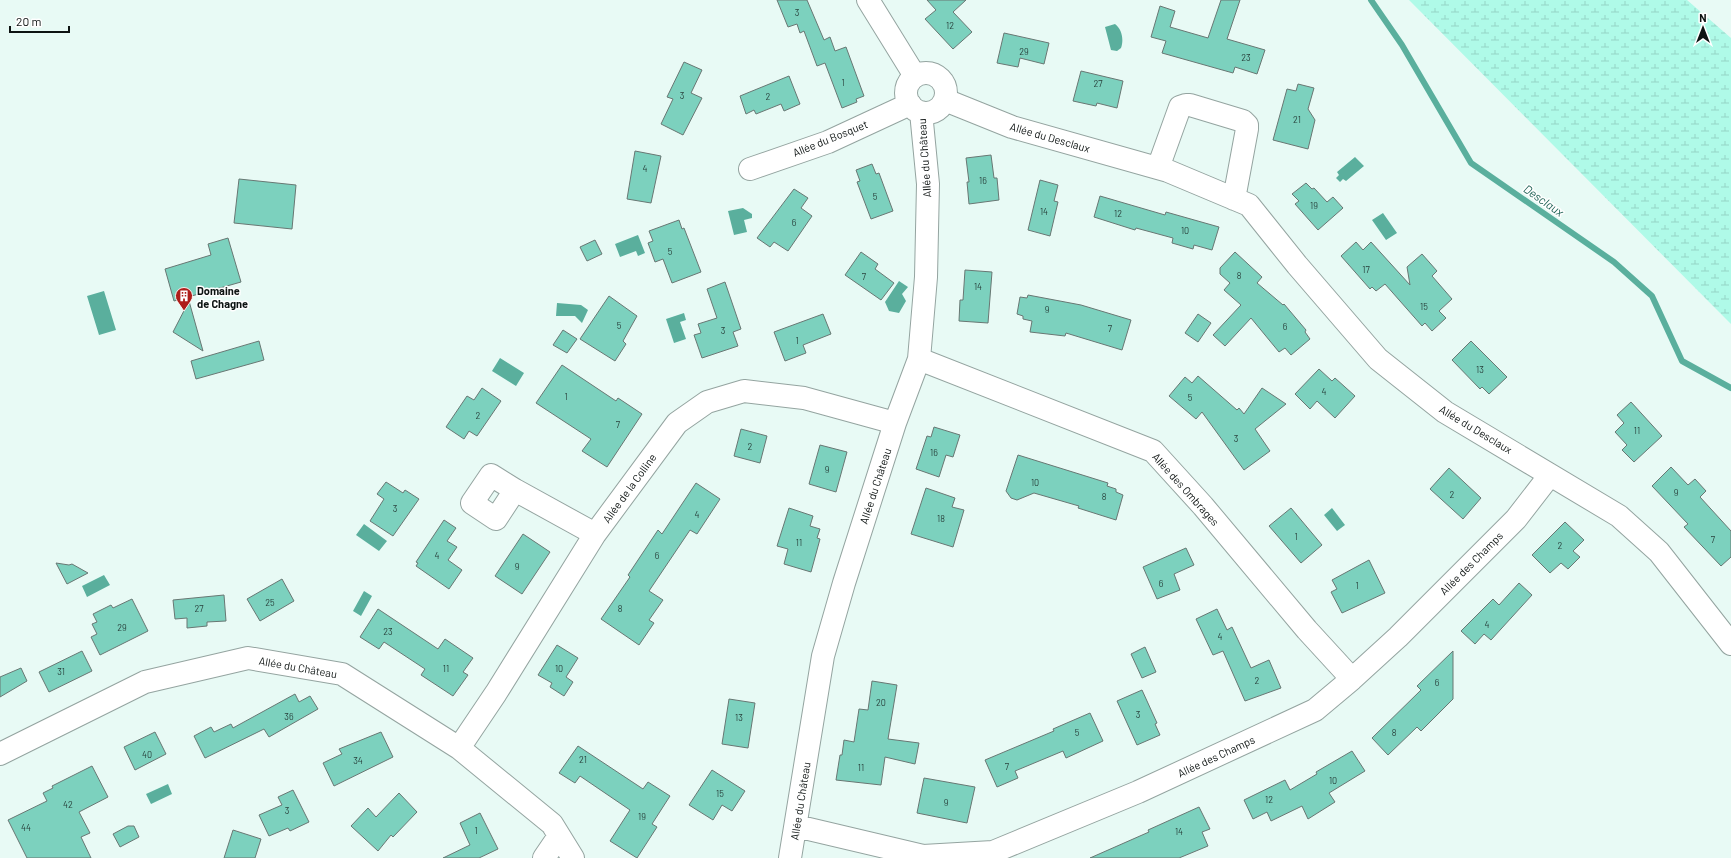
<svg xmlns="http://www.w3.org/2000/svg" width="1731" height="858" font-family="Barlow,sans-serif">
<style>
.wetland{fill:url(#wetland-marsh)}
.water{fill:#5aaf9d}
.lines{fill:none;stroke-linecap:round;stroke-linejoin:round}
.stream{stroke:#5aaf9d;stroke-width:6}
.building{fill:#7cd1be;stroke:#687773}
.minor-casing{stroke:#94a4a0;stroke-width:24}
.minor{stroke:#fff;stroke-width:22}
.labels{text-anchor:middle;dominant-baseline:central;stroke-width:3;stroke-linejoin:round;paint-order:stroke}
.number-label{font-size:9px;fill:#29423d}
.street-label{font-size:11px;fill:#0d1312;stroke:#fff}
.poi-label{font-size:11px;font-weight:bold;fill:#0d1312;stroke:#fff;text-anchor:start}
.water-label{font-size:12px;font-style:italic;fill:#1e6255;stroke:#fff}
</style>
<defs>
<pattern id="wetland-marsh" width="20" height="14" patternUnits="userSpaceOnUse"><rect width="20" height="14" fill="#affae8"/><path d="M1 5h8M5 5V1M11 12h8M15 12V8" fill="none" stroke="#95d5c6"/></pattern>
</defs>
<rect width="100%" height="100%" fill="#e8faf5"/>
<path class="wetland" d="M1409,0H1687L1731,38V324Z"/>
<path class="water" d="M1115,24C1122,29 1124,40 1121,48L1117,51L1111,50L1105,27Z
M1355,157L1364,166L1346,181L1343,179L1340,182L1336,178L1339,175L1337,172Z
M743,208L752,214V218L744,220L747,232L734,235L728,211Z
M1383,213L1397,233L1386,240L1372,220Z
M638,235L645,253L638,256L636,251L620,257L615,244Z
M899,281L908,287L902,294L906,301L899,313L889,311L885,302Z
M104,291L116,330L99,335L87,296Z
M557,303L581,305L588,310L582,323L575,316H556Z
M684,313L686,320L680,322L686,339L674,343L666,319Z
M500,358L524,373L516,386L492,371Z
M1332,508L1345,525L1337,531L1324,515Z
M364,524L387,541L379,551L356,535Z
M104,575L110,585L87,597L82,586Z
M364,591L372,596L361,616L353,611Z
M168,784L172,794L151,804L146,794Z"/>
<g class="lines">
<path class="stream" d="M1371,0L1402,45L1471,163L1614,262L1652,296L1682,361L1731,388"/>
</g>
<path class="building" d="M777,0H807L824,40L830,37L835,51L846,47L864,96L856,99L857,102L842,108L825,63L817,66L804,31L800,33L797,24L788,27Z
M927,0H966L953,12L972,32L953,49L925,19L936,10Z
M1221,0H1240L1227,39L1265,50L1257,74L1235,67L1233,73L1162,53L1166,41L1151,37L1160,6L1175,11L1170,27L1208,38Z
M1004,33L1049,43L1044,64L1020,58L1018,67L997,63Z
M684,62L702,70L691,93L702,98L683,135L661,124L673,99L667,97Z
M1081,71L1123,81L1117,108L1097,103L1096,106L1073,101Z
M789,76L800,104L784,111L781,104L756,114L754,110L746,114L740,96Z
M1298,84L1314,88L1308,109L1315,120L1308,149L1273,140L1287,89L1296,91Z
M635,151L661,156L651,203L627,199Z
M991,155L994,178H997L999,200L969,204L967,182H969L966,158Z
M872,164L876,174L879,173L893,211L871,219L857,182L860,181L856,170Z
M239,179L296,185L292,229L234,223Z
M1040,180L1058,185L1054,201L1058,202L1050,236L1028,230Z
M1306,183L1312,189L1314,188L1327,202L1333,197L1343,208L1318,230L1295,204L1299,201L1292,194Z
M794,189L808,198L801,208L812,216L788,251L774,242L770,247L757,238Z
M1100,196L1165,215L1166,212L1219,227L1212,250L1194,245L1193,249L1172,243L1173,238L1136,228L1135,230L1094,217Z
M679,220L682,229L684,228L701,272L672,283L663,259L655,262L648,243L653,241L649,231Z
M228,238L241,282L174,301L165,269L211,255L208,244Z
M595,240L602,254L587,261L580,247Z
M1356,242L1363,250L1371,242L1410,285L1407,267L1422,254L1437,271L1432,276L1452,299L1439,311L1446,318L1432,331L1425,323L1422,326L1385,284L1376,291L1372,287L1370,289L1341,256Z
M861,252L878,264L875,269L894,283L881,300L845,275Z
M1235,252L1262,277L1257,283L1283,305L1284,304L1306,330L1305,332L1310,339L1291,355L1285,348L1279,352L1251,318L1225,346L1213,335L1241,305L1224,290L1230,283L1220,274V268Z
M965,270L992,272L988,323L959,321L960,300H963Z
M725,282L741,329L733,332L738,346L702,358L694,335L701,333L698,324L717,318L707,289Z
M1028,295L1081,305L1131,320L1122,350L1066,333L1065,336L1030,332L1032,321L1023,319V316L1017,314L1020,297L1027,298Z
M609,296L637,316L623,341L626,344L615,361L580,339Z
M189,301L203,351L173,332Z
M823,314L831,334L803,345L806,353L785,361L774,332Z
M1198,314L1211,323L1198,342L1185,333Z
M563,330L577,339L567,353L553,345Z
M259,341L264,360L196,379L191,361Z
M1471,341L1507,377L1489,394L1482,387L1480,389L1452,360Z
M562,365L616,401L618,398L642,414L607,467L582,451L591,439L536,403Z
M1319,369L1332,381L1335,378L1355,396L1335,418L1317,401L1310,409L1295,394Z
M1198,376L1237,410L1239,408L1244,414L1262,388L1286,404L1255,429L1270,451L1244,470L1202,412L1196,419L1169,396L1185,377L1192,383Z
M482,388L501,401L477,436L469,431L464,439L446,427L467,396L474,400Z
M1631,402L1662,436L1634,462L1622,450L1627,445L1615,432L1624,423L1617,415Z
M934,427L960,435L953,457L946,455L939,477L916,469L927,436L931,437Z
M741,429L767,436L760,463L734,456Z
M820,445L847,452L836,492L809,484Z
M1018,455L1108,483L1107,486L1116,489V492L1123,495L1116,520L1078,508L1079,506L1034,493L1017,500L1011,498L1006,491Z
M1671,467L1688,485L1695,479L1706,491L1700,497L1731,531V557L1721,566L1684,527L1688,524L1652,486Z
M1449,468L1481,498L1463,519L1430,489Z
M386,482L403,493L405,490L419,499L393,536L370,521L384,499L377,494Z
M696,483L720,499L697,534L690,530L649,591L663,600L649,620L654,623L639,645L601,619L630,577L628,575L658,530L662,534Z
M926,488L955,498L952,507L964,510L953,547L911,534Z
M789,508L813,516L810,526L820,529L817,538L820,539L811,572L784,564L788,549L777,546Z
M1291,508L1322,545L1301,563L1269,526Z
M444,520L456,528L447,541L457,547L448,560L462,570L449,589L416,566L418,563L416,562Z
M1565,522L1584,540L1573,551L1580,557L1568,569L1561,563L1550,573L1532,555Z
M523,534L550,552L522,594L495,576Z
M1186,548L1194,565L1174,574L1180,590L1157,599L1143,567Z
M1369,560L1385,593L1342,613L1331,592L1337,589L1332,580Z
M56,563L69,565L72,564L88,573L67,584Z
M282,579L294,601L260,621L247,599Z
M1519,583L1532,595L1491,640L1484,634L1475,644L1461,631L1493,599L1499,605Z
M224,595L226,621L207,622V626L187,628V618L175,619L173,600Z
M132,599L148,631L100,655L91,637L97,634L92,624L97,622L93,614L111,605L113,608Z
M378,609L438,649L445,639L473,658L463,672L468,675L453,696L421,675L425,669L384,642L379,649L360,637Z
M1217,609L1227,630L1232,627L1251,668L1269,660L1281,688L1245,701L1223,651L1213,655L1196,619Z
M557,645L578,658L566,677L573,682L564,696L550,687L552,683L538,675Z
M1145,647L1156,672L1142,678L1131,654Z
M82,651L92,671L49,692L39,672Z
M1453,651V699L1421,731L1417,727L1388,755L1372,738L1421,690L1417,686Z
M21,668L27,681L0,697V677Z
M872,681L897,685L888,739L919,743L915,764L885,757L881,785L836,780L840,755H842L844,740L854,742L859,709L868,710Z
M1142,690L1157,723L1155,724L1160,735L1137,745L1117,701Z
M295,694L299,702L310,696L318,709L269,737L264,729L205,758L194,736L211,727L214,732L231,724L233,728Z
M729,699L755,703L748,748L722,744Z
M1090,713L1103,741L1066,758L1063,751L1015,771L1018,778L997,787L985,760L1054,731L1053,729Z
M155,732L166,754L135,770L124,747Z
M381,732L393,757L334,786L323,763L342,754L339,749Z
M578,746L643,789L648,782L670,796L652,824L657,827L637,858L610,841L630,810L580,776L575,783L559,773Z
M1352,751L1365,771L1329,793L1335,802L1308,819L1302,806L1271,821L1267,812L1253,819L1244,800L1285,780L1290,790L1317,774L1316,772Z
M92,766L108,797L79,812L90,833L81,837L91,858H27L8,820L47,801L43,793L53,788L52,786Z
M712,770L745,791L732,811L722,805L713,820L689,805Z
M924,778L975,787L967,823L917,813Z
M293,790L309,822L290,831L288,828L269,836L259,815L282,805L278,797Z
M399,793L417,812L393,837L391,835L378,851L351,826L368,808L376,817Z
M1199,807L1210,829L1202,832L1208,846L1179,858H1090L1149,832L1148,830Z
M480,813L498,849L479,858H443L470,845L460,823Z
M128,826H134L139,837L120,847L113,834Z
M233,830L261,839L255,858H224Z"/>
<g class="lines">
<defs>
<path id="minor" d="M868,0L915,76
M906 93a20 20 0 1 1 40 0a20 20 0 1 1-40 0Z
M945,100L1012,127L1168,171L1249,205L1297,265L1378,359L1445,412L1619,516L1659,552L1731,644
M1158,168L1180,107L1186,105H1190L1243,121L1247,125V129L1234,199
M750,169L828,142L910,104
M919,359L1153,451L1203,506L1307,630L1352,679
M515,490L496,519L472,503L491,475L515,490L595,534
M459,748L496,693L595,534L677,423L707,402L744,391L804,398L895,423
M0,754L145,682L248,658L342,674L459,748L552,824L573,858
M796,826L923,856L993,852L1138,792L1315,710L1352,679L1398,637L1516,519L1550,475
M544,858L559,836
M790,858L823,656L844,583L895,423L919,359L926,277L928,184L921,112"/>
</defs>
<use href="#minor" class="minor-casing"/>
<use href="#minor" class="minor"/>
</g>
<defs>
<symbol id="building-pin" viewBox="-11 -11 22 30"><path d="M0 17L-7.5 6A9.5 9.5 0 1 1 7.5 6Z" fill="#ae1e1a" stroke="#fff"/><path d="M-4-6H4V6H1V3H-1V6H-4ZM-2.5-4.3h1.7v1.8h-1.7ZM.8-4.3h1.7v1.8H.8ZM-2.5-1h1.7V.8h-1.7ZM.8-1h1.7V.8H.8Z" fill="#fff"/></symbol>
</defs>
<g fill-rule="evenodd">
<use href="#building-pin" x="174" y="286" width="20" height="27"/>
</g>
<g class="labels">
<g class="number-label">
<text x="797" y="12">3</text>
<text x="950" y="25">12</text>
<text x="1024" y="51">29</text>
<text x="1246" y="57">23</text>
<text x="843" y="82">1</text>
<text x="1098" y="83">27</text>
<text x="682" y="95">3</text>
<text x="768" y="96">2</text>
<text x="1297" y="119">21</text>
<text x="645" y="168">4</text>
<text x="983" y="180">16</text>
<text x="875" y="196">5</text>
<text x="1314" y="205">19</text>
<text x="1044" y="211">14</text>
<text x="1118" y="213">12</text>
<text x="794" y="222">6</text>
<text x="1185" y="230">10</text>
<text x="670" y="251">5</text>
<text x="1366" y="269">17</text>
<text x="1239" y="275">8</text>
<text x="864" y="276">7</text>
<text x="978" y="286">14</text>
<text x="1424" y="306">15</text>
<text x="1047" y="309">9</text>
<text x="619" y="325">5</text>
<text x="1285" y="326">6</text>
<text x="1110" y="328">7</text>
<text x="723" y="330">3</text>
<text x="797" y="340">1</text>
<text x="1480" y="369">13</text>
<text x="1324" y="391">4</text>
<text x="566" y="396">1</text>
<text x="1190" y="397">5</text>
<text x="478" y="415">2</text>
<text x="618" y="424">7</text>
<text x="1637" y="430">11</text>
<text x="1236" y="438">3</text>
<text x="750" y="446">2</text>
<text x="934" y="452">16</text>
<text x="827" y="469">9</text>
<text x="1035" y="482">10</text>
<text x="1676" y="492">9</text>
<text x="1452" y="494">2</text>
<text x="1104" y="496">8</text>
<text x="395" y="508">3</text>
<text x="697" y="514">4</text>
<text x="941" y="518">18</text>
<text x="1296" y="536">1</text>
<text x="1713" y="539">7</text>
<text x="799" y="542">11</text>
<text x="1560" y="545">2</text>
<text x="437" y="555">4</text>
<text x="657" y="555">6</text>
<text x="517" y="566">9</text>
<text x="1161" y="583">6</text>
<text x="1357" y="585">1</text>
<text x="270" y="602">25</text>
<text x="199" y="608">27</text>
<text x="620" y="608">8</text>
<text x="1487" y="624">4</text>
<text x="122" y="627">29</text>
<text x="388" y="631">23</text>
<text x="1220" y="636">4</text>
<text x="446" y="668">11</text>
<text x="559" y="668">10</text>
<text x="61" y="671">31</text>
<text x="1257" y="680">2</text>
<text x="1437" y="682">6</text>
<text x="881" y="702">20</text>
<text x="1138" y="714">3</text>
<text x="289" y="716">36</text>
<text x="739" y="717">13</text>
<text x="1077" y="732">5</text>
<text x="1394" y="732">8</text>
<text x="147" y="754">40</text>
<text x="583" y="759">21</text>
<text x="358" y="760">34</text>
<text x="1007" y="766">7</text>
<text x="861" y="767">11</text>
<text x="1333" y="780">10</text>
<text x="720" y="793">15</text>
<text x="1269" y="799">12</text>
<text x="946" y="802">9</text>
<text x="68" y="804">42</text>
<text x="287" y="810">3</text>
<text x="642" y="816">19</text>
<text x="26" y="827">44</text>
<text x="476" y="830">1</text>
<text x="1179" y="831">14</text>
</g>
<g class="street-label">
<text transform="translate(1050 137) rotate(16)">Allée du Desclaux</text>
<text transform="translate(830 138) rotate(-22)">Allée du Bosquet</text>
<text transform="translate(924 158) rotate(-94)">Allée du Château</text>
<text transform="translate(1476 429) rotate(31)">Allée du Desclaux</text>
<text transform="translate(875 486) rotate(-72)">Allée du Château</text>
<text transform="translate(629 488) rotate(-54)">Allée de la Colline</text>
<text transform="translate(1186 489) rotate(48)">Allée des Ombrages</text>
<text transform="translate(1471 563) rotate(-45)">Allée des Champs</text>
<text transform="translate(298 667) rotate(10)">Allée du Château</text>
<text transform="translate(1216 756) rotate(-25)">Allée des Champs</text>
<text transform="translate(800 801) rotate(-81)">Allée du Château</text>
</g>
<g class="poi-label">
<text x="197" y="290">Domaine<tspan x="197" dy="13">de Chagne</tspan></text>
</g>
<g class="water-label">
<text transform="translate(1544 200) rotate(35)">Desclaux</text>
</g>
</g>
<g transform="translate(1703 28)" stroke="#ffffff" stroke-width="3" paint-order="stroke">
<path d="M0-3L7 15L0 10L-7 15Z" fill="#0d1312"/>
<text y="-6" font-size="11" font-weight="bold" text-anchor="middle" fill="#0d1312">N</text>
</g>
<path d="M10 26v6h59v-6" fill="none" stroke="#0d1312" stroke-width="2"/>
<text x="16" y="26" font-size="12" fill="#0d1312" stroke="#ffffff" stroke-width="3" paint-order="stroke">20 m</text>
</svg>
